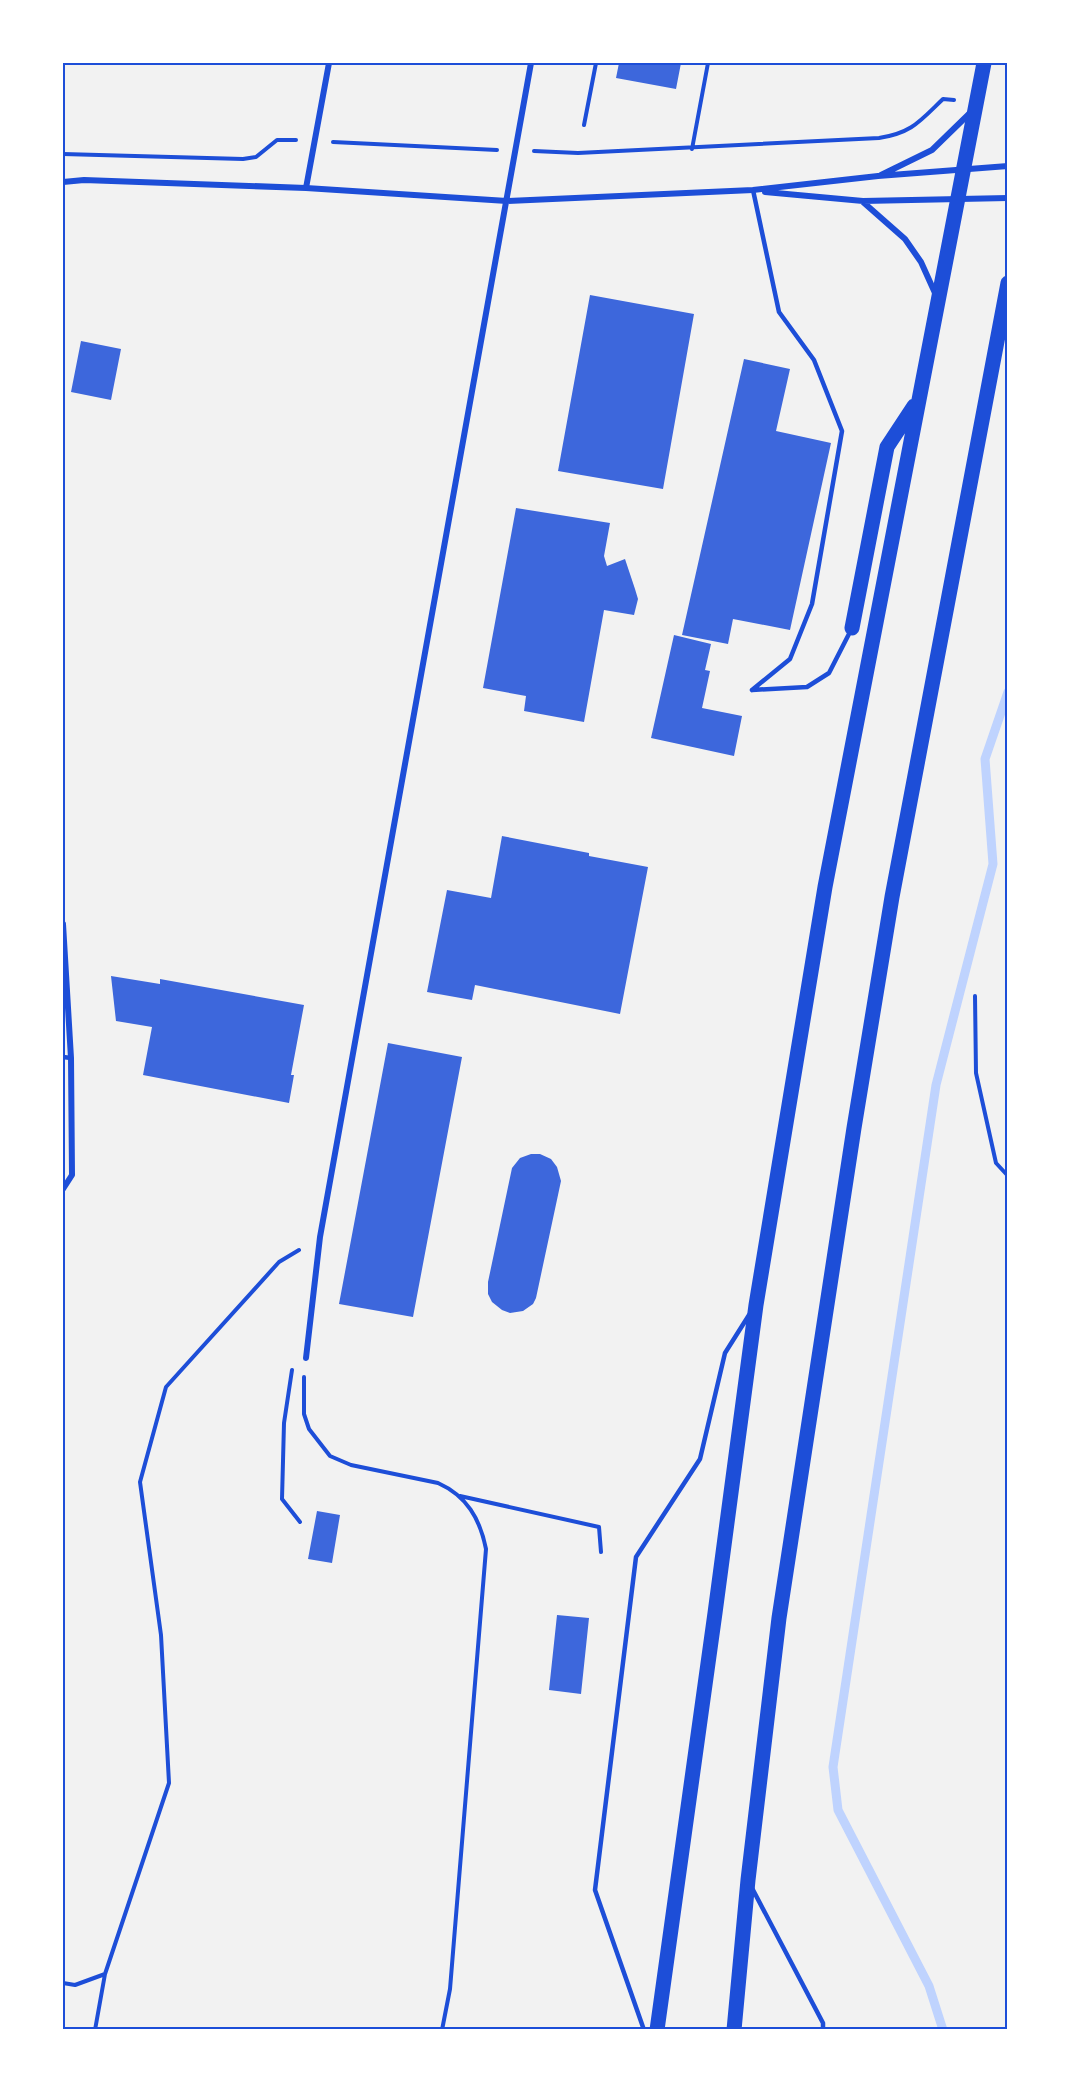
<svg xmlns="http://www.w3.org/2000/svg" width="1071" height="2093" font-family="'Asap Condensed',sans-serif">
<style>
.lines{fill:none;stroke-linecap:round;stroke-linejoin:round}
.stream{stroke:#bfd3fe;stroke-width:9}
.building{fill:#3d67dc}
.path{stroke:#1d4ed8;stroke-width:4}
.service{stroke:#1d4ed8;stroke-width:4.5}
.minor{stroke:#1d4ed8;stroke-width:6}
.primary{stroke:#1d4ed8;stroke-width:15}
.neatline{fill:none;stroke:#1d4ed8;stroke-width:2}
</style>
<rect width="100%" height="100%" fill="#f2f2f2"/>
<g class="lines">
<path class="stream" d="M943,2030L929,1986L838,1810L833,1767L936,1085L993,864L985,759L1008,692"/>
</g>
<path class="building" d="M619,63H681L676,89L616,78Z
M590,295L694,314L663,489L558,471Z
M81,341L121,349L111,400L71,392Z
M744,359L790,369L776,431L831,443L790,630L733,619L728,644L682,635Z
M516,508L610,523L604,556L607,566L625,559L635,589L638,599L634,615L604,610L584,722L524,711L526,696L483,688Z
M674,635L711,644L705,670L710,671L702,708L742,716L734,756L651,738Z
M502,836L589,853V856L648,867L620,1014L475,985L472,1000L427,992L447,890L491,898Z
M111,976L160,984V979L304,1005L291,1075H294L289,1103L143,1075L152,1027L116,1021Z
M388,1043L462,1057L413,1317L339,1304Z
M531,1154H540L551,1159L557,1167L561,1181L536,1298L533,1304L523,1311L510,1313L502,1310L492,1302L488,1294V1282L512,1168L520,1158Z
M317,1511L340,1515L332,1563L308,1559Z
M557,1615L589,1618L581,1694L549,1690Z"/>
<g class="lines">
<path class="path" d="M584,125L596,63
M333,142L497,150
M692,149L708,63
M534,151L578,153L879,138C912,133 920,121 943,99L954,100
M63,154L243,159L256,157L277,140H296
M975,996L976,1073L996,1163L1008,1176
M292,1370L284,1423L282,1499L300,1522
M304,1377V1414L309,1429L330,1456L351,1465L438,1483C467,1496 480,1519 486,1549L450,1989L442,2030
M460,1496L599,1527L601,1552
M63,1983L75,1985L105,1974
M95,2030L105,1974L169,1783L161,1635L140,1482L166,1387L279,1262L299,1250"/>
<path class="service" d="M752,690L790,659L812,604L842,431L814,360L779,312L753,190
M752,690L807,687L829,673L851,630
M63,1057L71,1058
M752,1888L823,2023V2030
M644,2030L595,1890L636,1557L700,1459L725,1353L749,1315"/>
<path class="minor" d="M881,175L932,150L970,113
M63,182L84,180L306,188L507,201L753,190L878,176L1008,166
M306,188L329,63
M765,192L863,201L1008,198
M863,202L905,239L921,262L935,293
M63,924L71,1058L72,1175L63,1189
M306,1358L320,1237L531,63"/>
<path class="primary" d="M852,628L887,447L914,406
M657,2030L715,1613L756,1305L825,887L984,63
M734,2030L748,1880L779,1618L854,1128L892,897L1008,283"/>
</g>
<rect width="1071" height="2093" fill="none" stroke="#ffffff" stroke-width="129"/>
<rect x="64" y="64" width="942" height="1964" class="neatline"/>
</svg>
